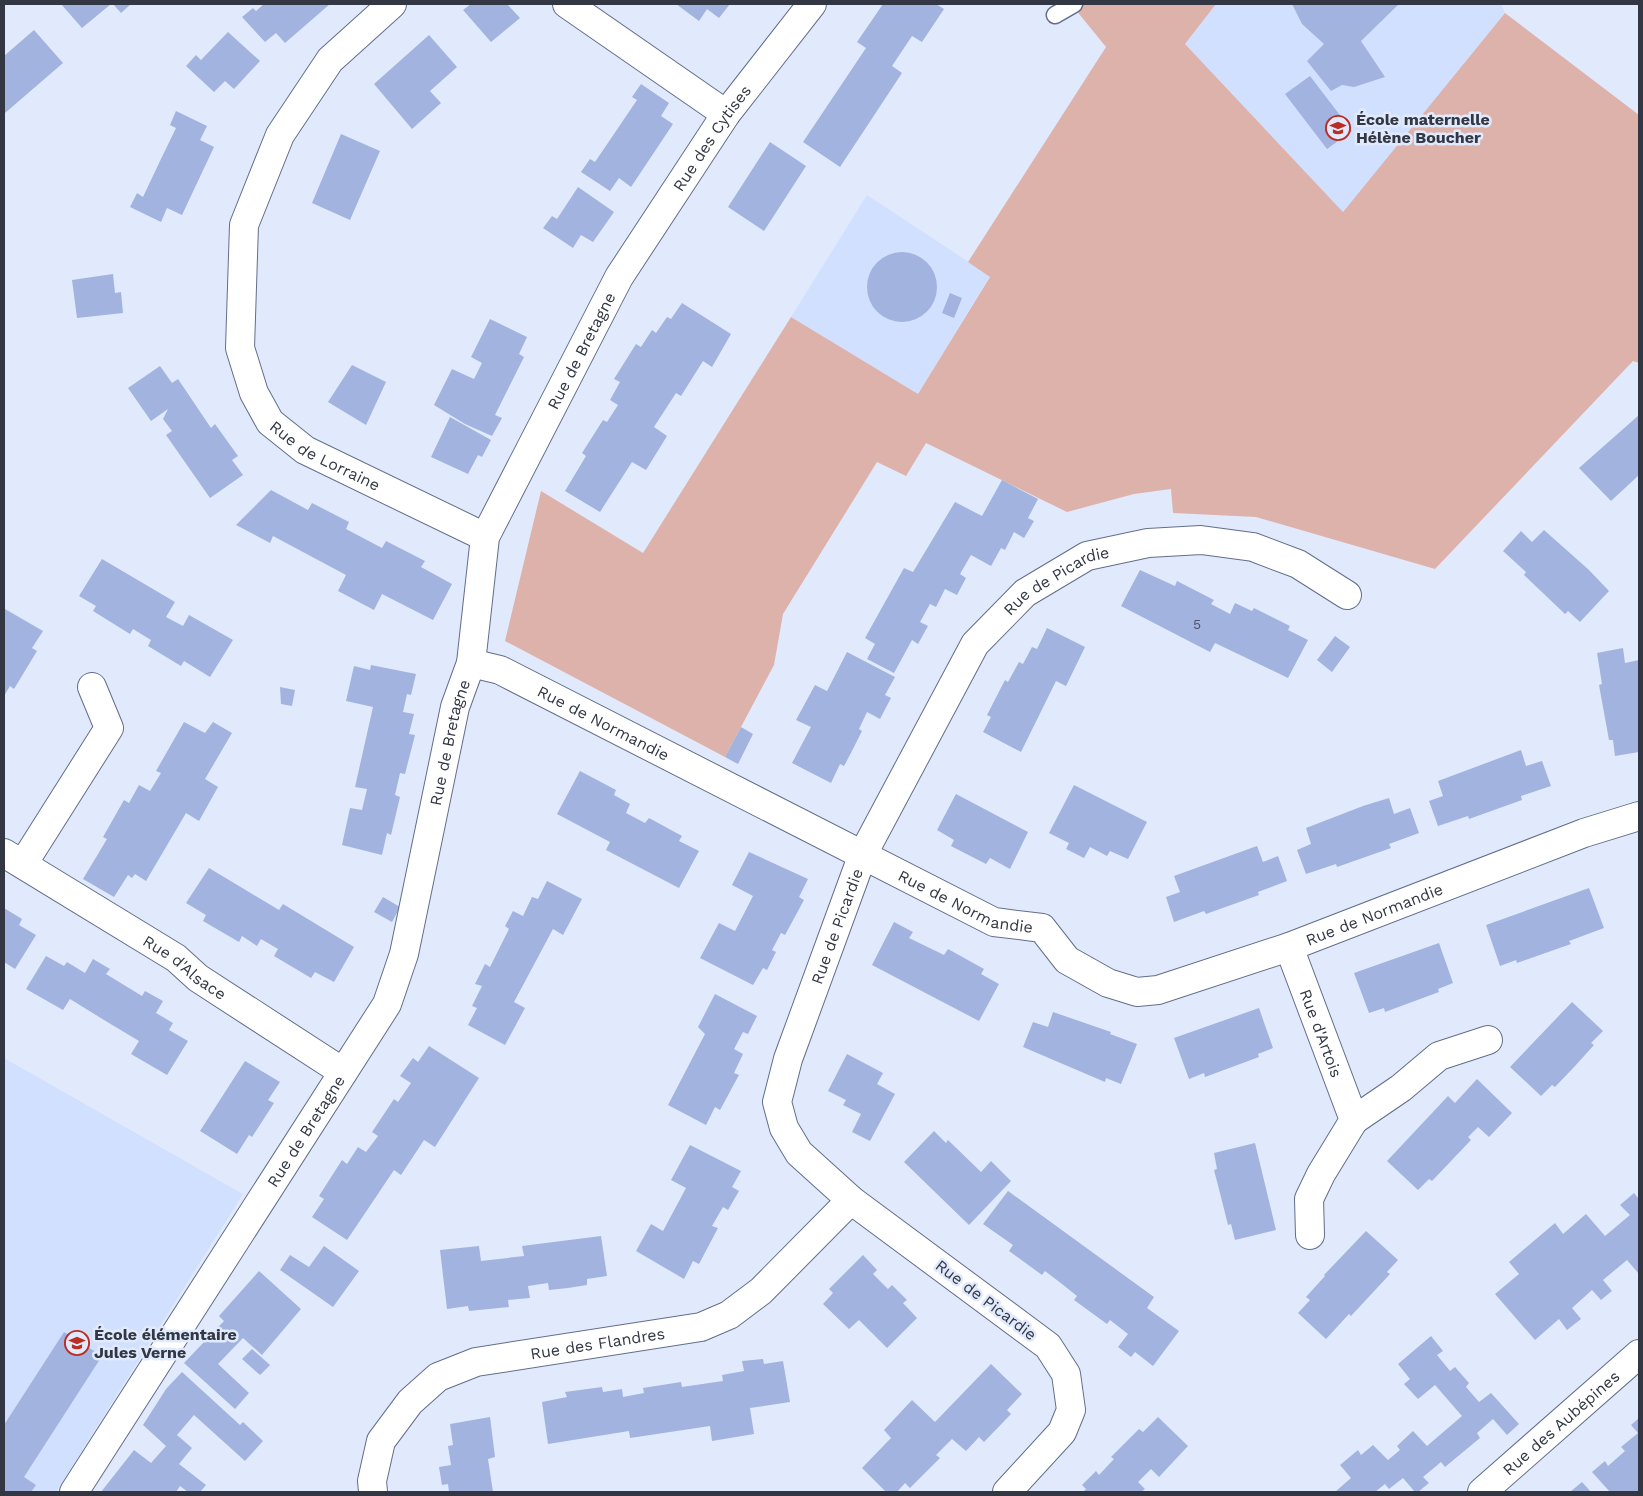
<svg xmlns="http://www.w3.org/2000/svg" width="1643" height="1496" font-family="'Work Sans',sans-serif">
<style>
.built{fill:#d2e0ff}
.green{fill:#ddb2ab}
.building{fill:#a1b3de}
.lines{fill:none;stroke-linecap:round;stroke-linejoin:round}
.lane-casing{stroke:#626e8a;stroke-width:19}
.street-casing{stroke:#626e8a;stroke-width:30}
.lane{stroke:#fff;stroke-width:16}
.street{stroke:#fff;stroke-width:28}
.labels{text-anchor:middle;dominant-baseline:central;stroke-width:5;stroke-linejoin:round;paint-order:stroke}
.number-label{font-size:14px;fill:#4e566a}
.poi-label{font-size:16px;font-weight:bold;fill:#323743;stroke:#e1eafd;text-anchor:start}
.street-label{font-size:16px;fill:#323743;stroke:#e1eafd}
</style>
<rect width="100%" height="100%" fill="#e1eafd"/>
<path class="built" d="M1216,4H1501L1505,13L1343,212L1185,44Z
M867,195L990,276L918,394L791,317Z
M4,1058L243,1194L56,1492H4Z"/>
<path class="green" d="M1071,4H1216L1185,44L1343,212L1505,13L1639,115V363L1633,361L1435,569L1256,517L1173,513L1171,489L1134,494L1067,512L926,443L906,476L877,462L783,614L774,665L725,757L505,641L541,491L643,553L791,317L918,394L990,277L968,262L1106,47Z"/>
<path class="building" d="M61,4H111L82,28Z
M113,4H131L121,13Z
M264,4H330L285,43L276,33L265,42L242,17L253,8L256,11Z
M471,4H507L520,18L491,42L463,10Z
M676,4H730L719,18L707,9L699,21Z
M883,4H936L944,9L922,42L912,36L892,66L902,73L840,167L803,142L866,48L857,42Z
M1292,4H1399L1361,41L1385,77L1354,87L1342,85L1331,91L1307,61L1324,44L1302,24Z
M34,30L63,63L5,113L4,56Z
M228,32L260,61L234,89L225,81L214,92L186,66L196,55L201,60Z
M429,35L457,67L430,91L441,103L412,129L374,84Z
M1310,76L1352,131L1327,149L1285,94Z
M641,84L669,103L661,116L673,124L631,187L619,178L610,191L581,172L590,159L595,162L637,100L632,97Z
M176,111L207,126L200,140L214,147L182,215L167,208L161,222L130,207L137,193L143,197L160,161L176,128L170,125Z
M341,134L380,151L350,220L312,203Z
M770,142L806,166L764,231L728,207Z
M578,187L614,212L593,242L581,235L573,248L543,228L552,216L557,219Z
M867 287a35 35 0 1 1 70 0a35 35 0 1 1-70 0Z
M113,274L115,293L121,292L123,313L77,318L72,280Z
M950,293L962,298L954,318L942,313Z
M682,303L731,334L712,367L703,361L681,396L676,393L654,427L667,436L646,470L632,462L600,512L565,491L586,456L582,453L603,420L607,422L618,405L610,400L620,382L614,379L636,344L641,347L652,330L656,333L667,317L671,319Z
M490,319L527,337L519,354L524,357L495,415L502,418L492,436L465,424L434,405L452,369L474,379L482,363L471,357Z
M352,365L386,382L366,425L328,402Z
M160,366L172,383L178,379L211,428L215,424L238,456L232,460L243,475L210,498L166,435L172,431L163,419L168,409L151,421L128,388Z
M1639,415V475L1611,501L1579,468Z
M450,417L491,440L482,457L478,455L468,474L431,457Z
M1002,480L1038,499L1028,518L1034,521L1024,538L1014,532L1005,550L1001,548L991,566L971,555L960,574L966,578L957,595L945,589L936,607L930,604L920,622L928,626L918,644L912,640L894,673L867,659L875,644L865,638L904,568L913,572L955,502L982,516Z
M271,490L308,510L312,503L349,522L346,529L382,548L386,541L425,561L421,567L452,584L433,620L382,594L374,610L338,591L346,575L273,536L270,543L236,525Z
M1544,530L1589,570L1609,591L1580,622L1568,611L1565,614L1524,575L1526,572L1503,551L1521,531L1532,542Z
M102,559L175,602L166,617L183,626L189,615L233,640L210,677L184,661L181,666L148,646L151,640L133,629L130,634L93,611L96,606L79,596Z
M1140,570L1175,586L1177,581L1214,600L1211,604L1230,614L1235,603L1252,611L1254,608L1290,626L1288,630L1308,640L1288,678L1215,643L1210,652L1121,606Z
M5,609L43,631L32,648L37,651L14,689L10,686L4,696Z
M1047,628L1085,647L1066,686L1056,681L1021,752L983,732L991,717L987,715L1005,680L1008,682L1019,662L1023,664L1032,647L1037,649Z
M1335,636L1350,647L1332,672L1317,660Z
M1623,648L1625,663L1639,660V752L1615,756L1613,740H1609L1599,685L1602,684L1597,653Z
M847,652L895,677L885,695L891,698L880,719L867,712L859,729L862,731L853,749L844,766L840,764L831,783L792,763L811,727L796,720L815,685L827,691Z
M371,665L416,674L411,695L407,694L403,712L414,714L409,734L415,735L405,774L400,773L395,795L400,797L391,835L387,833L382,855L342,845L350,808L362,810L367,789L355,787L373,707L346,701L354,666L370,670Z
M280,687L295,690L292,706L281,704Z
M184,722L205,733L213,722L232,733L205,779L218,787L199,821L186,813L146,881L135,874L132,878L128,875L114,897L83,879L107,839L103,837L124,800L129,803L139,785L150,791L161,773L156,771Z
M741,727L753,734L738,764L725,757Z
M1521,750L1526,766L1542,761L1551,786L1521,796L1522,800L1469,819L1468,816L1438,826L1429,801L1443,796L1438,781Z
M580,771L616,790L614,795L630,804L626,813L645,823L649,818L682,836L679,841L699,851L679,888L606,850L610,842L557,814Z
M1074,785L1147,822L1128,859L1110,851L1107,856L1090,847L1084,858L1066,849L1069,843L1049,833Z
M956,794L1028,832L1010,869L990,858L986,864L951,846L954,840L937,830Z
M1389,798L1394,814L1410,808L1419,833L1389,844L1391,848L1337,867L1336,864L1306,874L1297,850L1311,844L1306,828L1363,806Z
M1257,846L1263,862L1278,856L1287,881L1258,892L1259,895L1206,914L1204,911L1174,922L1166,897L1180,892L1174,876Z
M749,852L808,879L799,897L804,900L785,935L781,933L772,950L776,952L767,970L763,968L753,985L700,958L719,923L735,931L753,896L732,885Z
M209,868L279,910L283,904L354,947L334,982L315,972L311,978L274,956L278,949L261,939L257,946L242,936L239,942L203,921L206,915L186,903Z
M547,881L582,899L563,935L553,929L514,1002L525,1008L505,1045L468,1025L477,1008L472,1006L482,986L475,984L485,964L490,967L509,929L505,926L513,911L523,916L532,897L538,899Z
M1589,888L1604,928L1569,941L1571,944L1517,963L1516,960L1500,966L1486,925Z
M383,897L400,907L392,922L374,912Z
M4,908L22,919L19,925L36,935L15,969L4,962Z
M894,922L913,932L909,938L944,955L948,949L984,969L981,974L999,984L979,1021L872,965Z
M1439,943L1453,983L1438,989L1439,992L1385,1012L1384,1008L1369,1013L1354,973Z
M46,956L64,966L67,962L85,973L93,959L110,969L106,974L142,996L145,991L163,1001L156,1013L173,1023L169,1030L188,1041L167,1075L131,1054L139,1041L104,1020L70,999L63,1010L26,989Z
M715,994L757,1016L748,1034L743,1032L734,1049L743,1054L734,1073L739,1075L720,1110L715,1107L706,1125L668,1105L705,1034L698,1027Z
M1572,1002L1603,1031L1591,1043L1594,1045L1575,1066L1555,1087L1552,1085L1541,1096L1510,1067Z
M1259,1008L1273,1048L1258,1054L1259,1057L1205,1077L1204,1073L1189,1079L1174,1038Z
M1053,1012L1111,1032L1110,1034L1137,1044L1121,1084L1106,1078L1105,1082L1023,1047L1033,1022L1048,1027Z
M429,1046L479,1078L435,1147L424,1140L401,1175L394,1170L347,1240L312,1217L324,1199L319,1196L342,1160L347,1164L358,1147L366,1152L378,1136L372,1132L394,1099L398,1102L411,1083L400,1076L413,1058L418,1062Z
M847,1054L883,1073L877,1084L895,1094L870,1141L852,1132L861,1114L843,1105L846,1100L828,1091Z
M245,1061L280,1082L268,1100L274,1103L252,1137L249,1135L237,1154L200,1131Z
M1477,1079L1512,1113L1489,1137L1478,1127L1468,1137L1471,1140L1432,1181L1429,1179L1418,1190L1387,1161L1448,1096L1455,1103Z
M934,1131L946,1143L948,1140L981,1172L991,1161L1011,1181L969,1225L904,1162Z
M1255,1143L1276,1230L1235,1240L1231,1224L1228,1225L1221,1197L1214,1170L1217,1169L1214,1153Z
M690,1145L741,1171L732,1187L739,1191L728,1210L723,1207L712,1226L718,1228L699,1264L693,1261L684,1279L636,1251L651,1224L663,1231L686,1188L671,1180Z
M1008,1191L1154,1297L1147,1308L1179,1331L1153,1366L1135,1352L1131,1357L1118,1347L1128,1334L1110,1320L1107,1324L1074,1300L1077,1296L1062,1284L1045,1271L1042,1275L1009,1251L1013,1245L983,1224Z
M1634,1193L1639,1199V1274L1627,1260L1603,1280L1612,1291L1601,1300L1592,1290L1572,1308L1581,1319L1567,1330L1559,1319L1535,1340L1495,1294L1519,1274L1509,1262L1555,1223L1563,1234L1586,1214L1605,1236L1630,1215L1620,1205Z
M1366,1231L1398,1260L1387,1272L1390,1274L1351,1316L1349,1314L1326,1339L1298,1313L1310,1300L1306,1297L1325,1276L1324,1275Z
M601,1236L607,1276L587,1279V1285L568,1288L549,1290L548,1283L528,1286L530,1298L508,1300L509,1307L469,1311L468,1306L447,1309L440,1250L479,1246L481,1261L524,1256L522,1246Z
M324,1246L359,1271L333,1307L280,1270L290,1255L309,1267Z
M863,1255L877,1270L873,1274L888,1289L892,1285L907,1300L903,1303L917,1318L887,1348L859,1320L849,1329L823,1304L833,1293L829,1289Z
M259,1271L301,1309L262,1355L243,1338L218,1364L249,1393L235,1409L184,1363L224,1321L219,1316Z
M64,1332L102,1356L24,1477L36,1485L31,1492H4V1425Z
M1431,1336L1443,1351L1437,1355L1450,1371L1455,1367L1469,1383L1466,1387L1479,1402L1491,1393L1519,1424L1507,1435L1493,1419L1477,1433L1480,1438L1445,1467L1441,1462L1423,1477L1429,1483L1418,1492H1415L1403,1478L1389,1489L1385,1484L1375,1492H1335L1351,1478L1340,1465L1358,1450L1361,1455L1373,1445L1388,1460L1400,1450L1397,1446L1413,1431L1427,1446L1462,1416L1435,1385L1418,1399L1404,1384L1410,1379L1398,1364Z
M252,1349L270,1365L260,1375L242,1359Z
M763,1359L764,1364L783,1361L790,1402L750,1408L754,1434L712,1441L710,1426L630,1438L629,1431L548,1444L542,1402L567,1397L565,1392L602,1387L603,1392L622,1389L623,1397L644,1393L643,1388L681,1382L682,1387L723,1381L722,1375L744,1371L742,1361Z
M991,1364L1022,1394L1007,1410L1011,1414L984,1442L979,1437L966,1451L952,1439L936,1455L940,1458L910,1488L905,1483L897,1492H886L862,1468L891,1438L884,1430L912,1400L935,1422Z
M182,1372L240,1425L243,1422L263,1441L245,1461L194,1415L177,1435L192,1448L179,1464L206,1485L200,1492H188L180,1486L176,1492H101L134,1450L151,1463L166,1446L143,1425L166,1389Z
M490,1417L495,1457L488,1459L493,1492H449L448,1484L442,1485L439,1467L451,1465L448,1446L453,1445L450,1424Z
M1158,1417L1188,1446L1159,1477L1151,1469L1138,1482L1145,1489L1141,1492H1083L1086,1489L1082,1485L1096,1471L1099,1475L1114,1459L1111,1457L1139,1429L1143,1432Z
M1639,1418V1492H1610L1592,1472L1605,1461L1608,1466L1625,1451L1621,1447L1638,1433L1631,1425Z
M1582,1482L1591,1492H1570Z"/>
<g class="lines">
<defs>
<path id="lane" d="M1055,15L1074,4"/>
<g id="street">
<path id="s1" d="M392,4L330,60L280,135L244,225L240,348L254,393L270,422L305,450L485,537"/>
<path d="M567,4L726,114"/>
<path id="s2" d="M471,663L500,670L994,922L1042,928L1067,960L1108,983L1137,992L1158,990L1289,947L1584,833L1639,816"/>
<path id="s3" d="M4,853L176,958L198,978L343,1072"/>
<path d="M23,864L109,728L92,687"/>
<path id="s4" d="M1289,947L1354,1120L1321,1174L1309,1199L1310,1235"/>
<path d="M1354,1120L1401,1088L1439,1056L1488,1040"/>
<path id="s5" d="M74,1492L387,1004L404,954L455,707L471,663L485,537L619,277L726,114L812,4"/>
<path id="s6" d="M373,1492L372,1481L381,1441L410,1402L438,1377L476,1362L701,1327L729,1315L761,1291L851,1200"/>
<path id="s7" d="M1007,1492L1062,1432L1071,1410L1066,1374L1048,1346L851,1200L799,1153L784,1128L777,1102L788,1059L863,854L975,644L1025,593L1087,556L1148,543L1201,540L1253,547L1298,564L1347,595"/>
<path id="s8" d="M1482,1492L1639,1354"/>
</g>
</defs>
<use href="#lane" class="lane-casing"/>
<use href="#street" class="street-casing"/>
<use href="#lane" class="lane"/>
<use href="#street" class="street"/>
</g>
<defs>
<symbol id="school-ring" viewBox="-11 -11 22 22"><circle r="9.5" fill="#e1eafd" stroke="#bb2d21" stroke-width="1.5"/><path d="M0-5L7-2L0 1L-7-2ZM-4 1L0 2.5L4 1V4Q0 6-4 4Z" fill="#bb2d21"/></symbol>
</defs>
<g fill-rule="evenodd">
<use href="#school-ring" x="1324" y="114" width="28" height="28"/>
<use href="#school-ring" x="63" y="1329" width="28" height="28"/>
</g>
<g class="labels">
<g class="number-label">
<text x="1197" y="624">5</text>
</g>
<g class="poi-label">
<text x="1356" y="119">École maternelle<tspan x="1356" dy="18">Hélène Boucher</tspan></text>
<text x="94" y="1334">École élémentaire<tspan x="94" dy="18">Jules Verne</tspan></text>
</g>
<g class="street-label">
<text stroke="none"><textPath href="#s5" startOffset="1518">Rue des Cytises</textPath></text>
<text stroke="none"><textPath href="#s5" startOffset="1268">Rue de Bretagne</textPath></text>
<text stroke="none"><textPath href="#s1" startOffset="539">Rue de Lorraine</textPath></text>
<text stroke="none"><textPath href="#s7" startOffset="1152">Rue de Picardie</textPath></text>
<text stroke="none"><textPath href="#s2" startOffset="146">Rue de Normandie</textPath></text>
<text stroke="none"><textPath href="#s5" startOffset="849">Rue de Bretagne</textPath></text>
<text stroke="none"><textPath href="#s2" startOffset="551">Rue de Normandie</textPath></text>
<text stroke="none"><textPath href="#s2" startOffset="1001">Rue de Normandie</textPath></text>
<text stroke="none"><textPath href="#s7" startOffset="732">Rue de Picardie</textPath></text>
<text stroke="none"><textPath href="#s3" startOffset="214">Rue d'Alsace</textPath></text>
<text stroke="none"><textPath href="#s4" startOffset="92">Rue d'Artois</textPath></text>
<text stroke="none"><textPath href="#s5" startOffset="429">Rue de Bretagne</textPath></text>
<text transform="translate(986 1300) rotate(37)">Rue de Picardie</text>
<text stroke="none"><textPath href="#s6" startOffset="302">Rue des Flandres</textPath></text>
<text stroke="none"><textPath href="#s8" startOffset="105">Rue des Aubépines</textPath></text>
</g>
</g>
<rect width="1643" height="1496" fill="none" stroke="#323743" stroke-width="10"/>
</svg>
